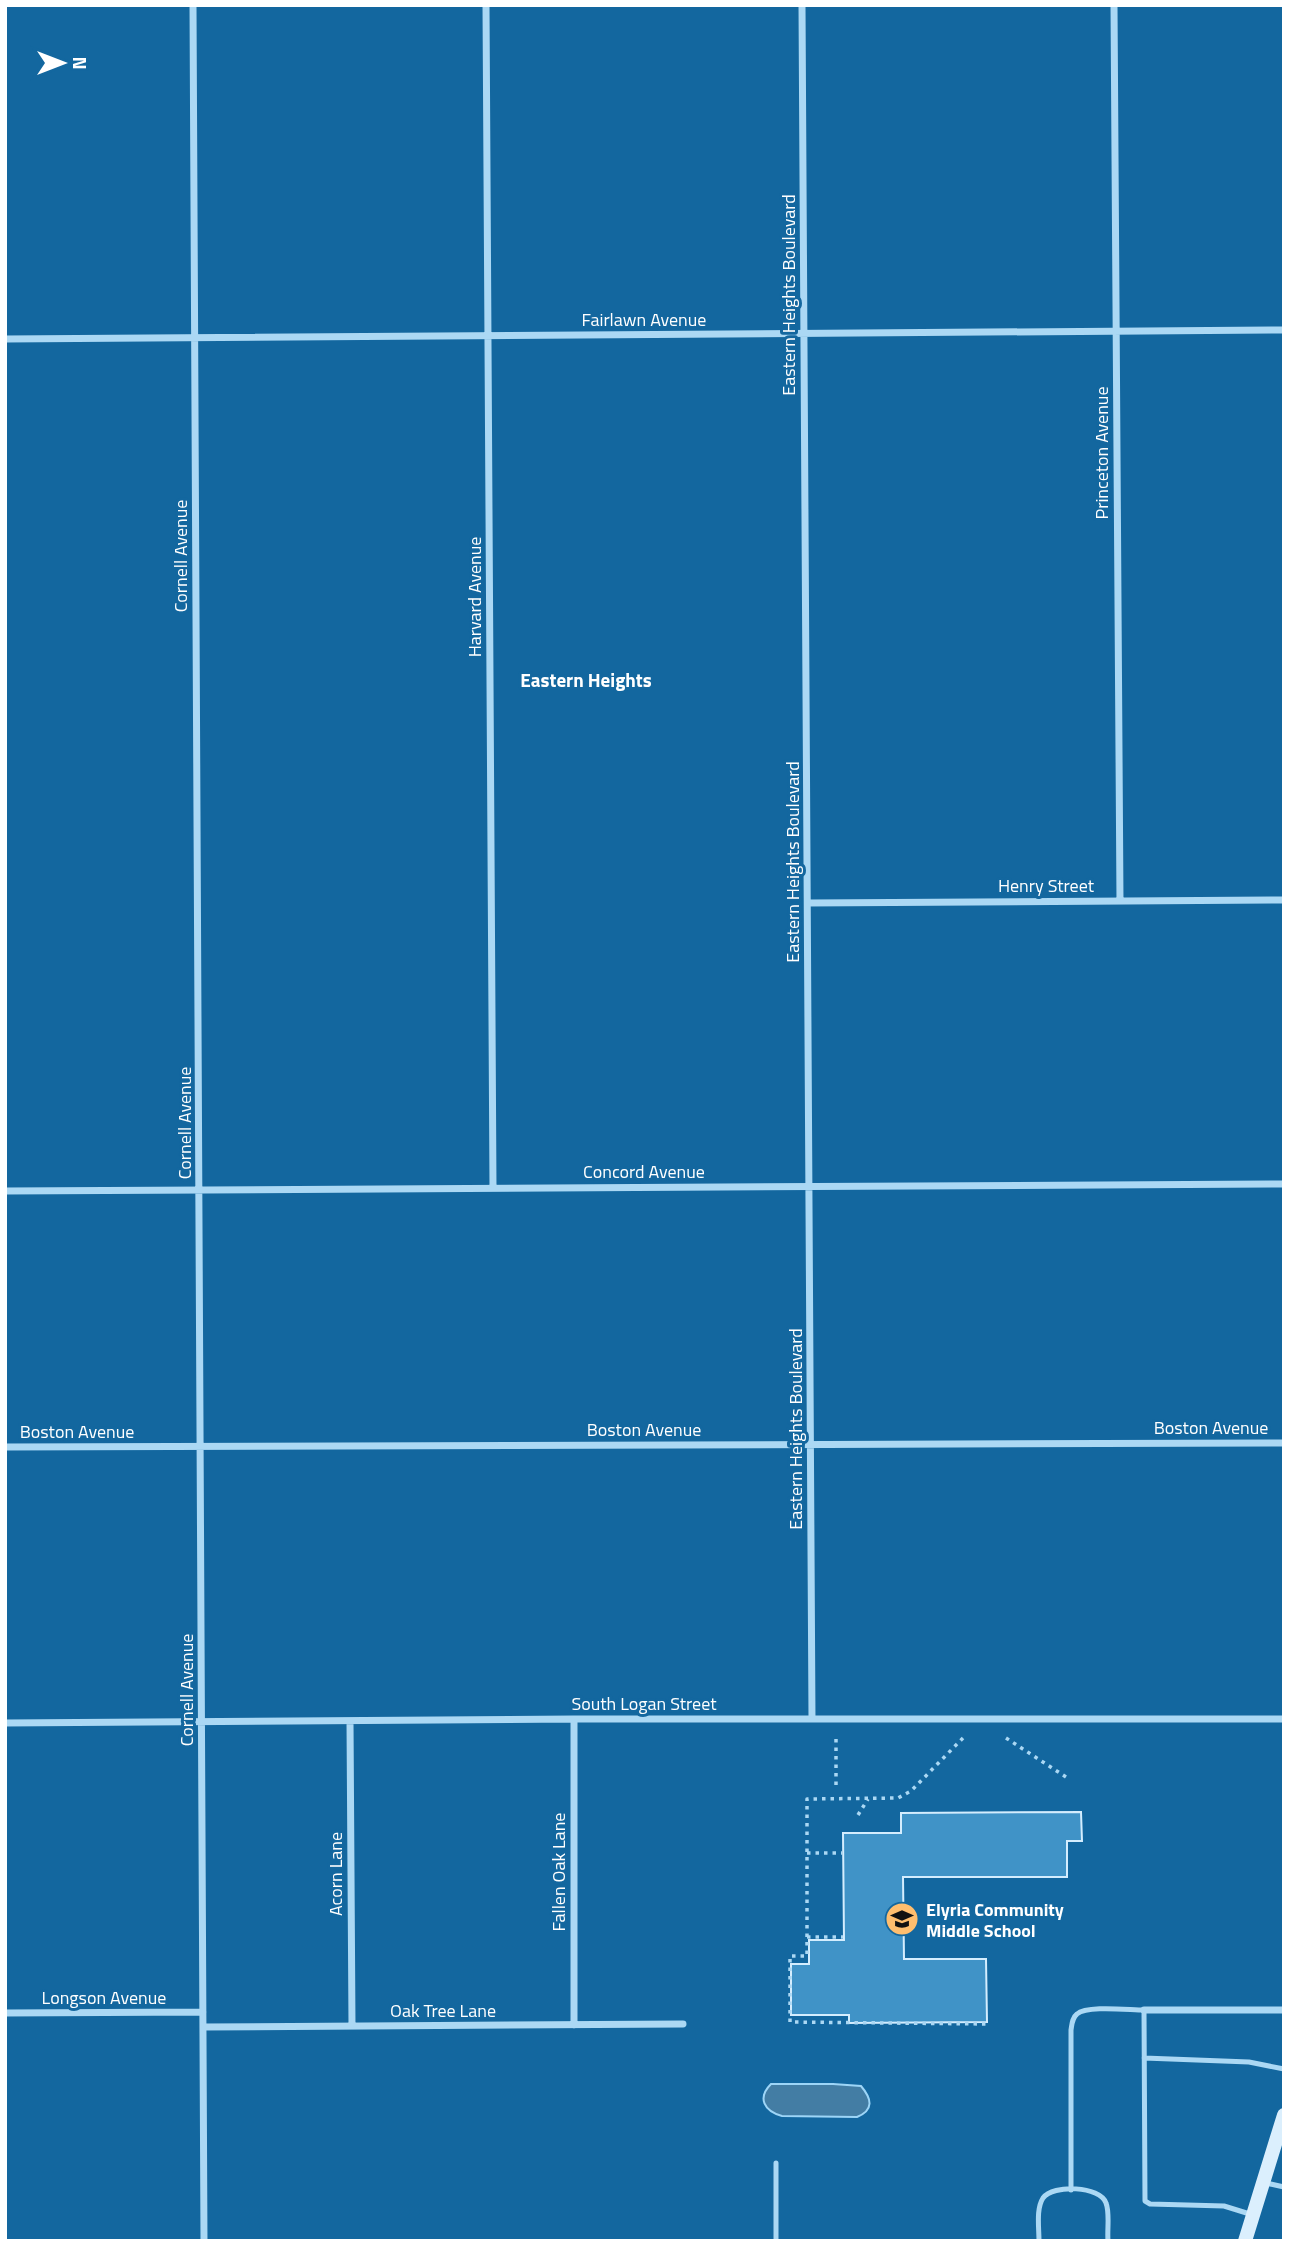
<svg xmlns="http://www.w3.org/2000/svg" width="1289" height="2246" font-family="'Titillium Web',sans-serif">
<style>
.water{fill:#437da4;stroke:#9dd5f7;stroke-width:2}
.building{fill:#4093c7;stroke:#d4edfe;stroke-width:2}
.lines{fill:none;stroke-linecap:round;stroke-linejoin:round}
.path{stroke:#abd8f4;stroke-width:3.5;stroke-dasharray:3.5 5;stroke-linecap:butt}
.lane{stroke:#abd8f4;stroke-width:5}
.street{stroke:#abd8f4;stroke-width:7}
.secondary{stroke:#dbeffd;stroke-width:14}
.labels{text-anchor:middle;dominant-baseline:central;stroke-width:6;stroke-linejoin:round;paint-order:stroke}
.street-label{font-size:18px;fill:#fff;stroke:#13679f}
.poi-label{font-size:18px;font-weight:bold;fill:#fff;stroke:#13679f;text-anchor:start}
.neighbourhood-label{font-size:19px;font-weight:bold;fill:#fff;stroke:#13679f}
</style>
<rect width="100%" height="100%" fill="#13679f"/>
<path class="water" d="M771,2084H833L861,2086C872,2099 874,2110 857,2117L782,2116C764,2111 757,2098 771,2084Z"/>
<path class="building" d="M1081,1812L1082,1841H1067V1877H903L904,1959H986L987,2022L849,2023V2015H791V1964H809V1940H844L843,1833H901V1813Z"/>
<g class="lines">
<path class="path" d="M963,1738L911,1791L898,1798L807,1799V1956H790V2022L986,2024
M1006,1738L1066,1777
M836,1739V1785
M858,1815L868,1799
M807,1853H842
M807,1937H843"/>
<path class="lane" d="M1144,2058L1249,2062L1284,2069
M1266,2183L1284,2187
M1071,2190V2030C1072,2024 1072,2018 1077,2014C1087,2005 1129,2010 1144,2010L1145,2201L1150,2204L1224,2206L1253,2215
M776,2241V2163
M1039,2241C1039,2227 1036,2209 1043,2198C1053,2184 1100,2186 1106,2203C1110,2213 1107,2229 1108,2241"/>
<path class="street" d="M193,5L204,2241
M486,5L493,1188
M802,5L812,1719
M1114,5L1120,901
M5,339L1284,330
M808,903L1284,900
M5,1191L1284,1184
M5,1447L1284,1443
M350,1721L352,2026
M5,1723L574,1719H1284
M1144,2010H1284
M5,2013L203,2012
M574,2025V1719
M203,2027L683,2024"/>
<path class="secondary" d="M1245,2241L1284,2115"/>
</g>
<defs>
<symbol id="school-disc" viewBox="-11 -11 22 22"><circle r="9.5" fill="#ffbe6e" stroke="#13679f"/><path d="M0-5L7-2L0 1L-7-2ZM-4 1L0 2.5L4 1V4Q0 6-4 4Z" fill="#111"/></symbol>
</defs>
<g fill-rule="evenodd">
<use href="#school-disc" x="883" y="1900" width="38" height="38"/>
</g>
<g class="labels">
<g class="street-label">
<text transform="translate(788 295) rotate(-90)">Eastern Heights Boulevard</text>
<text x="644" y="319">Fairlawn Avenue</text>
<text transform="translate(1101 453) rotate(-90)">Princeton Avenue</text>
<text transform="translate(180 556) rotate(-90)">Cornell Avenue</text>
<text transform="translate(474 597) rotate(-90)">Harvard Avenue</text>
<text transform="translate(792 862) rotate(-90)">Eastern Heights Boulevard</text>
<text x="1046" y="885">Henry Street</text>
<text transform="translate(184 1123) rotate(-90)">Cornell Avenue</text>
<text x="644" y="1171">Concord Avenue</text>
<text x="1211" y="1427">Boston Avenue</text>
<text x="644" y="1429">Boston Avenue</text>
<text transform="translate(795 1429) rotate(-90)">Eastern Heights Boulevard</text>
<text x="77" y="1431">Boston Avenue</text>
<text transform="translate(186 1690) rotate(-90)">Cornell Avenue</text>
<text x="644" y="1703">South Logan Street</text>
<text transform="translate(558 1872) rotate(-90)">Fallen Oak Lane</text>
<text transform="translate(335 1874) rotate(-90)">Acorn Lane</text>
<text x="104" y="1997">Longson Avenue</text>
<text x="443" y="2010">Oak Tree Lane</text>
</g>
<g class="poi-label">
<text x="926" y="1909">Elyria Community<tspan x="926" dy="21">Middle School</tspan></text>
</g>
<g class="neighbourhood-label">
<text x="586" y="679">Eastern Heights</text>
</g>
</g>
<rect width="1289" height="2246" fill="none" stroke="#ffffff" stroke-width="14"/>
<g transform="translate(63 63) rotate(90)" stroke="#13679f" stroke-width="5" paint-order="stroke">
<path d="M0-5L12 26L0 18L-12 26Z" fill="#ffffff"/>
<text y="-10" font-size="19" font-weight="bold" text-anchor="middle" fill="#ffffff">N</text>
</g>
</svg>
